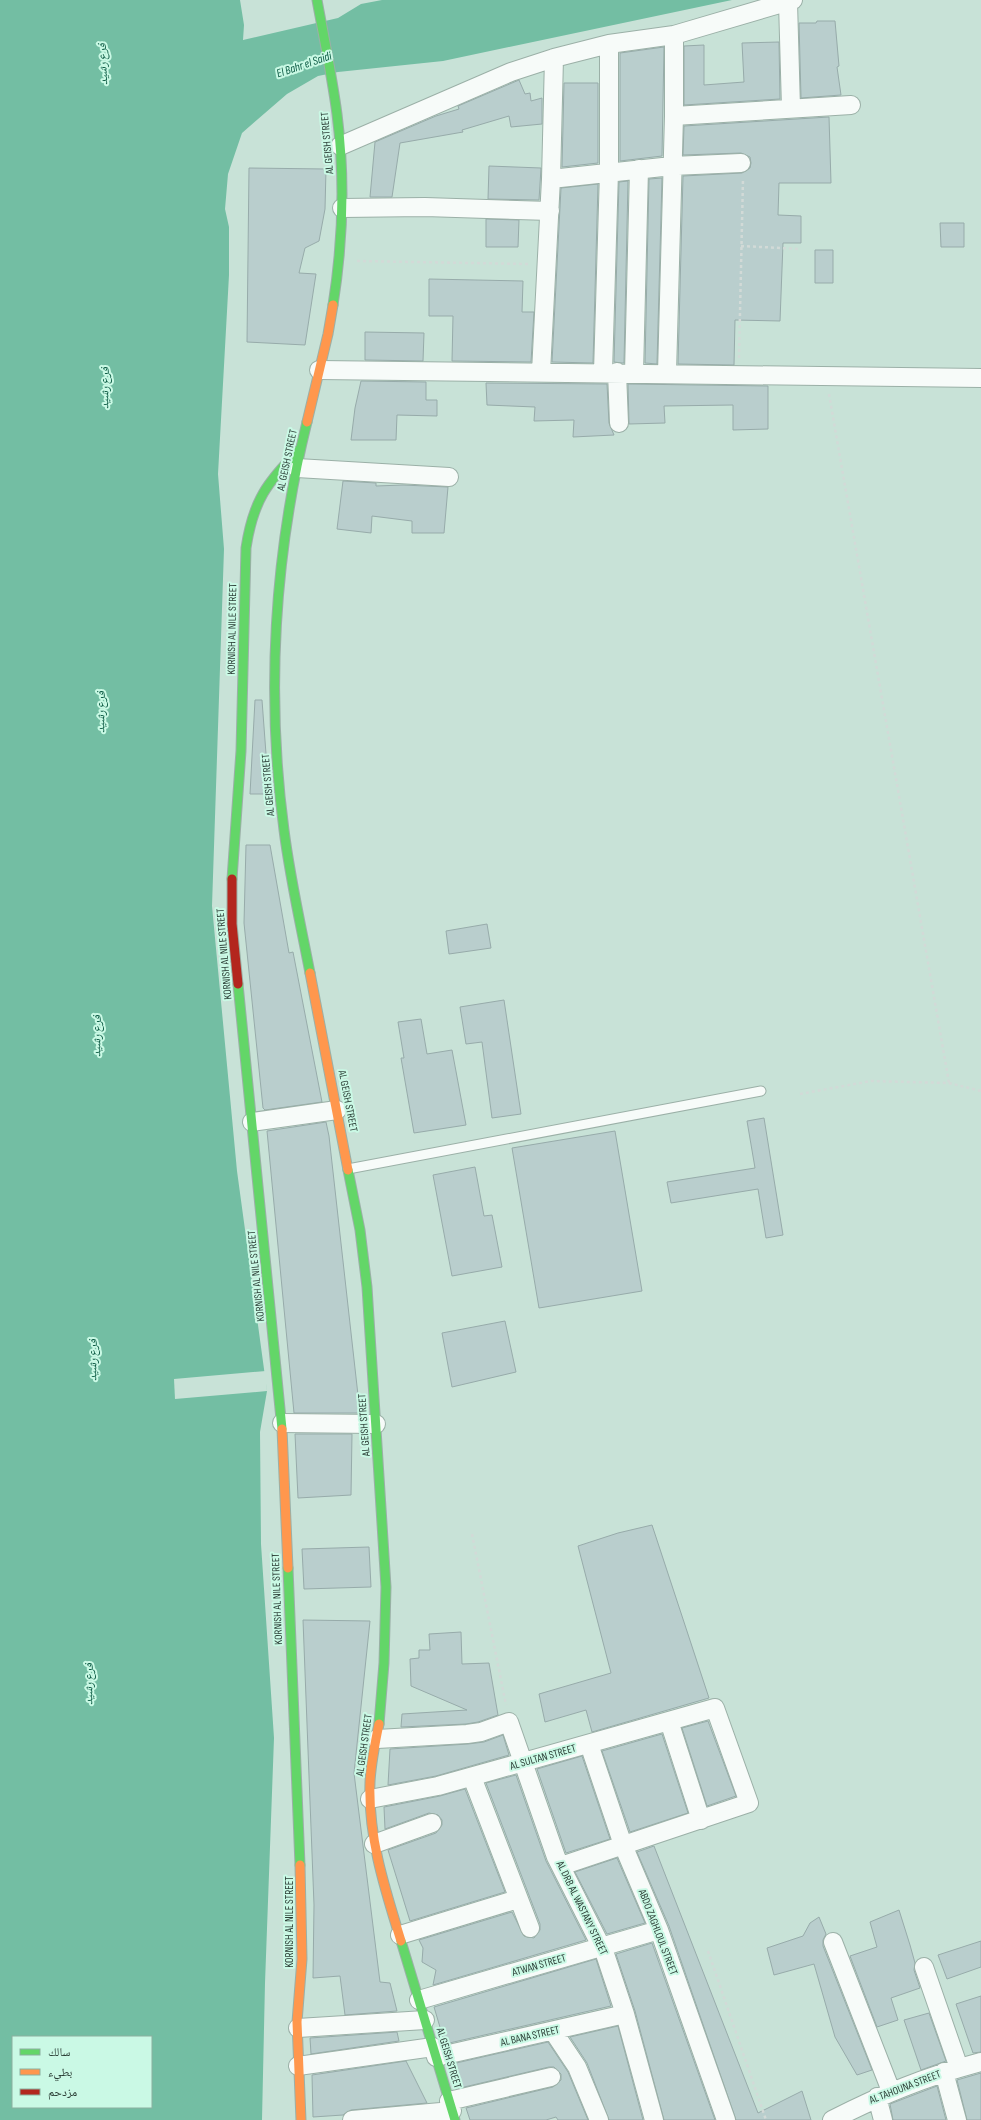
<svg xmlns="http://www.w3.org/2000/svg" width="981" height="2120" font-family="'Sofia Sans Condensed','Noto Naskh Arabic',sans-serif">
<style>
.water{fill:#73bea3;fill-rule:evenodd}
.pier{fill:#c8e2d7}
.building{fill:#b9cecd;stroke:#97abaa}
.lines{fill:none;stroke-linecap:round;stroke-linejoin:round}
.lane-casing{stroke:#9bb0a7;stroke-width:11}
.street-casing{stroke:#9bb0a7;stroke-width:20}
.fast-casing{stroke:#9bb0a7;stroke-width:11}
.slow-casing{stroke:#9bb0a7;stroke-width:11}
.jam-casing{stroke:#9bb0a7;stroke-width:11}
.path{stroke:#d2dad7;stroke-width:2.5;stroke-dasharray:3 3;stroke-linecap:butt}
.lane{stroke:#f7fbf9;stroke-width:9}
.street{stroke:#f7fbf9;stroke-width:18}
.fast{stroke:#63d668;stroke-width:9}
.slow{stroke:#ff974d;stroke-width:9}
.jam{stroke:#b3261e;stroke-width:9}
.labels{text-anchor:middle;dominant-baseline:central;stroke-width:4;stroke-linejoin:round;paint-order:stroke}
.street-label{font-size:11px;fill:#2c3f37;stroke:#caf9e5}
.water-label{font-size:12px;font-style:italic;fill:#0d5b44;stroke:#caf9e5}
</style>
<rect width="100%" height="100%" fill="#c8e2d7"/>
<path class="water" d="M0,0H240L244,25L243,40L338,18L361,4L382,0H732L443,61L338,72L318,76L287,94L242,133L228,174L225,209L229,227V275L218,474L224,549L212,906L237,1171L267,1391L260,1432L261,1544L274,1738L265,1983L262,2120H0ZM13,2037H151V2107H13Z"/>
<path class="pier" d="M266,1371L267,1391L175,1399L174,1379Z"/>
<path class="building" d="M817,21H835L839,66L837,67L841,95L801,98L799,23H816Z
M779,42L780,99L684,105V46L704,45V85L744,82L742,43Z
M664,47L662,156L620,161V53Z
M519,80L525,94L530,93L531,101L542,98V124L511,127L509,116L462,130L463,132L400,143L392,197H370L375,142L436,116L459,109L458,106Z
M564,83H598V163L562,167Z
M829,117L831,183H779L778,215L801,216V243H783L780,321L735,320L734,365L678,364L683,176L742,173L750,168L751,163L750,157L741,153L683,155L684,126Z
M489,166L541,168L539,200L488,199Z
M249,168L326,169L325,209L319,241L305,248L299,273L316,274L305,345L247,342Z
M662,178L657,364L645,363L649,179Z
M628,181L624,363H622L614,362L619,182Z
M598,184L593,363L552,362L561,188Z
M486,219L519,220L518,247H486Z
M940,223H964V247H941Z
M815,250H833V283H815Z
M429,279L523,281L522,312H534L531,362L452,361L453,316H429Z
M365,332L424,333L423,361L365,360Z
M361,381L426,382V400H437V416L397,415L396,440H351L355,408Z
M486,383L607,384L609,423L614,435L573,437L574,420L534,421L535,407L487,405Z
M628,384L768,386V429L733,430V405L664,406L665,423L629,424Z
M343,481L376,483V486L403,485L448,487L444,533H412V521L372,516L371,533L337,529Z
M255,700H262L269,794H250Z
M246,845H270L289,953L293,952L322,1102L265,1110L263,1108L244,923Z
M487,924L491,948L449,954L446,931Z
M504,1000L521,1114L492,1118L482,1042L466,1044L460,1007Z
M421,1019L427,1054L452,1050L466,1125L414,1133L401,1058H404L398,1022Z
M764,1118L783,1235L766,1238L758,1189L671,1203L667,1182L755,1168L747,1121Z
M326,1122L329,1136L360,1413H294L267,1131Z
M615,1131L642,1291L539,1308L512,1148Z
M475,1167L484,1216L492,1215L502,1267L452,1276L433,1175Z
M505,1321L516,1372L452,1387L442,1333Z
M295,1434H352L351,1495L298,1498Z
M652,1525L709,1698L592,1732L586,1710L545,1722L539,1694L611,1673L578,1546L618,1533Z
M369,1547L371,1587L304,1589L302,1549Z
M303,1620L370,1621L354,1773L380,1982L390,1983L397,2011L345,2015L340,1976L313,1978L314,1905Z
M461,1632L462,1664L489,1663L498,1715L478,1722L466,1724L401,1727L402,1714L467,1710L411,1686L410,1659L419,1658V1650H430L429,1634Z
M708,1721L736,1796L707,1806L682,1728Z
M662,1734L688,1813L630,1832L602,1751Z
M503,1735L509,1755L436,1776L388,1785L390,1749L468,1744L484,1742Z
M582,1756L610,1839L566,1853L537,1769Z
M516,1775L546,1861L586,1940L433,1985L436,1970L422,1962L423,1948L419,1940L512,1912L524,1936L534,1938L540,1930V1924L486,1783Z
M465,1789L505,1892L410,1921L388,1850L436,1833L442,1825V1820L438,1815L429,1813L385,1829L384,1807L440,1796Z
M654,1846L758,2113L802,2091L811,2120H736L669,1926L637,1852Z
M617,1858L645,1923L607,1934L575,1872Z
M899,1910L910,1945L915,1963L914,1970L920,1988L891,1998L898,2020L877,2027L850,1956L877,1947L870,1922Z
M819,1917L826,1934L823,1940V1946L872,2070L857,2075L835,2037L814,1964L774,1975L767,1948L803,1936L810,1923Z
M981,1941V1967L947,1979L938,1955Z
M652,1943L715,2120H664L635,2011L616,1954Z
M596,1959L611,2006L445,2044L434,2007Z
M981,1996V2052L973,2053L956,2004Z
M929,2013L946,2061L921,2070L904,2020Z
M618,2026L643,2120H609L587,2063L570,2037Z
M397,2032L399,2041L311,2054L310,2038Z
M548,2042L568,2072L588,2120H558L556,2117L546,2120H470L466,2108L553,2087L561,2080V2074L554,2067H549L460,2088L452,2064Z
M406,2061L427,2103L351,2110L343,2115L313,2117L312,2075Z
M981,2073V2120H967L957,2080Z
M937,2086L946,2120H893L890,2104Z"/>
<g class="lines">
<defs>
<path id="lane" d="M348,1169L761,1091"/>
<path id="street" d="M788,2L791,108
M674,116L851,105
M340,146L511,72L554,58L609,44L674,35L793,0
M551,179L554,58
M342,208L425,207L550,211
M319,370L981,378
M541,372L551,179L672,166L741,163
M603,372L609,172V44
M617,372L619,423
M634,373L639,169
M667,373L674,116V35
M297,468L449,477
M252,1122L337,1110
M282,1423L376,1424
M669,1721L701,1820
M377,1739L467,1734L481,1732L509,1722L556,1857L605,1954L625,2014L654,2120
M589,1744L623,1845L659,1930L726,2120
M472,1777L530,1928
M370,1799L438,1786L715,1708L749,1803L561,1866
M374,1844L432,1823
M400,1935L518,1899
M833,1942L891,2091
M924,1967L959,2068
M419,2000L659,1930
M298,2028L425,2020
M553,2031L577,2067L599,2120
M436,2057L625,2014
M298,2066L433,2047
M944,2072L957,2120
M877,2097L883,2120
M449,2101L551,2077
M352,2120L452,2111
M832,2120C883,2094 925,2077 981,2062"/>
<path id="fast" d="M317,0C324,38 332,76 337,114C345,177 343,242 333,305
M307,422C274,555 266,695 284,830C290,878 301,926 310,973
M232,879L241,751L246,548C253,501 267,482 300,449
M238,984L282,1429
M348,1170L360,1230L367,1287L386,1587L384,1663L379,1724
M288,1568L300,1865
M401,1941L455,2120"/>
<path id="slow" d="M307,422L328,334L333,305
M310,973L348,1170
M282,1429L288,1568
M379,1724C375,1743 371,1763 370,1782C368,1838 385,1889 401,1941
M300,1865L302,1959L297,2022L301,2120"/>
<path id="jam" d="M232,879V924L238,984"/>
</defs>
<use href="#lane" class="lane-casing"/>
<use href="#street" class="street-casing"/>
<use href="#fast" class="fast-casing"/>
<use href="#slow" class="slow-casing"/>
<use href="#jam" class="jam-casing"/>
<path class="path" d="M741,246L800,249
M357,261L528,264
M739,358L743,179
M829,394L949,1083
M800,1094L871,1081L949,1083L981,1091
M472,1534L506,1705
M708,1951L766,2120"/>
<use href="#lane" class="lane"/>
<use href="#street" class="street"/>
<use href="#fast" class="fast"/>
<use href="#slow" class="slow"/>
<use href="#jam" class="jam"/>
</g>
<g class="labels">
<g class="street-label">
<text transform="translate(327 143) rotate(-95)">AL GEISH STREET</text>
<text transform="translate(287 460) rotate(-78)">AL GEISH STREET</text>
<text transform="translate(232 629) rotate(-89)">KORNISH AL NILE STREET</text>
<text transform="translate(268 785) rotate(-95)">AL GEISH STREET</text>
<text transform="translate(224 954) rotate(-95)">KORNISH AL NILE STREET</text>
<text transform="translate(348 1101) rotate(79)">AL GEISH STREET</text>
<text transform="translate(256 1276) rotate(-96)">KORNISH AL NILE STREET</text>
<text transform="translate(364 1425) rotate(-94)">AL GEISH STREET</text>
<text transform="translate(277 1599) rotate(-92)">KORNISH AL NILE STREET</text>
<text transform="translate(364 1745) rotate(-82)">AL GEISH STREET</text>
<text transform="translate(543 1757) rotate(-16)">AL SULTAN STREET</text>
<text transform="translate(582 1908) rotate(64)">AL DRB AL WASTANY STREET</text>
<text transform="translate(289 1922) rotate(-90)">KORNISH AL NILE STREET</text>
<text transform="translate(658 1932) rotate(69)">ABDO ZAGHLOUL STREET</text>
<text transform="translate(539 1965) rotate(-16)">ATWAN STREET</text>
<text transform="translate(530 2036) rotate(-13)">AL BANA STREET</text>
<text transform="translate(449 2058) rotate(73)">AL GEISH STREET</text>
<text transform="translate(905 2087) rotate(-21)">AL TAHOUNA STREET</text>
</g>
<g class="water-label">
<text transform="translate(103 64) rotate(-92)">فرع رشيد</text>
<text transform="translate(304 65) rotate(-19)">El Bahr el Saidi</text>
<text transform="translate(105 388) rotate(-89)">فرع رشيد</text>
<text transform="translate(101 712) rotate(-89)">فرع رشيد</text>
<text transform="translate(97 1036) rotate(-89)">فرع رشيد</text>
<text transform="translate(93 1360) rotate(-89)">فرع رشيد</text>
<text transform="translate(89 1684) rotate(-89)">فرع رشيد</text>
</g>
</g>
<rect x="12" y="2036" width="140" height="72" fill="#caf9e5" stroke="#8baf9f"/>
<rect x="20" y="2049" width="20" height="6" fill="#63d668" stroke="#8baf9f"/>
<text x="48" y="2056" font-size="12" fill="#2c3f37">سالك</text>
<rect x="20" y="2069" width="20" height="6" fill="#ff974d" stroke="#8baf9f"/>
<text x="48" y="2076" font-size="12" fill="#2c3f37">بطيء</text>
<rect x="20" y="2089" width="20" height="6" fill="#b3261e" stroke="#8baf9f"/>
<text x="48" y="2096" font-size="12" fill="#2c3f37">مزدحم</text>
</svg>
